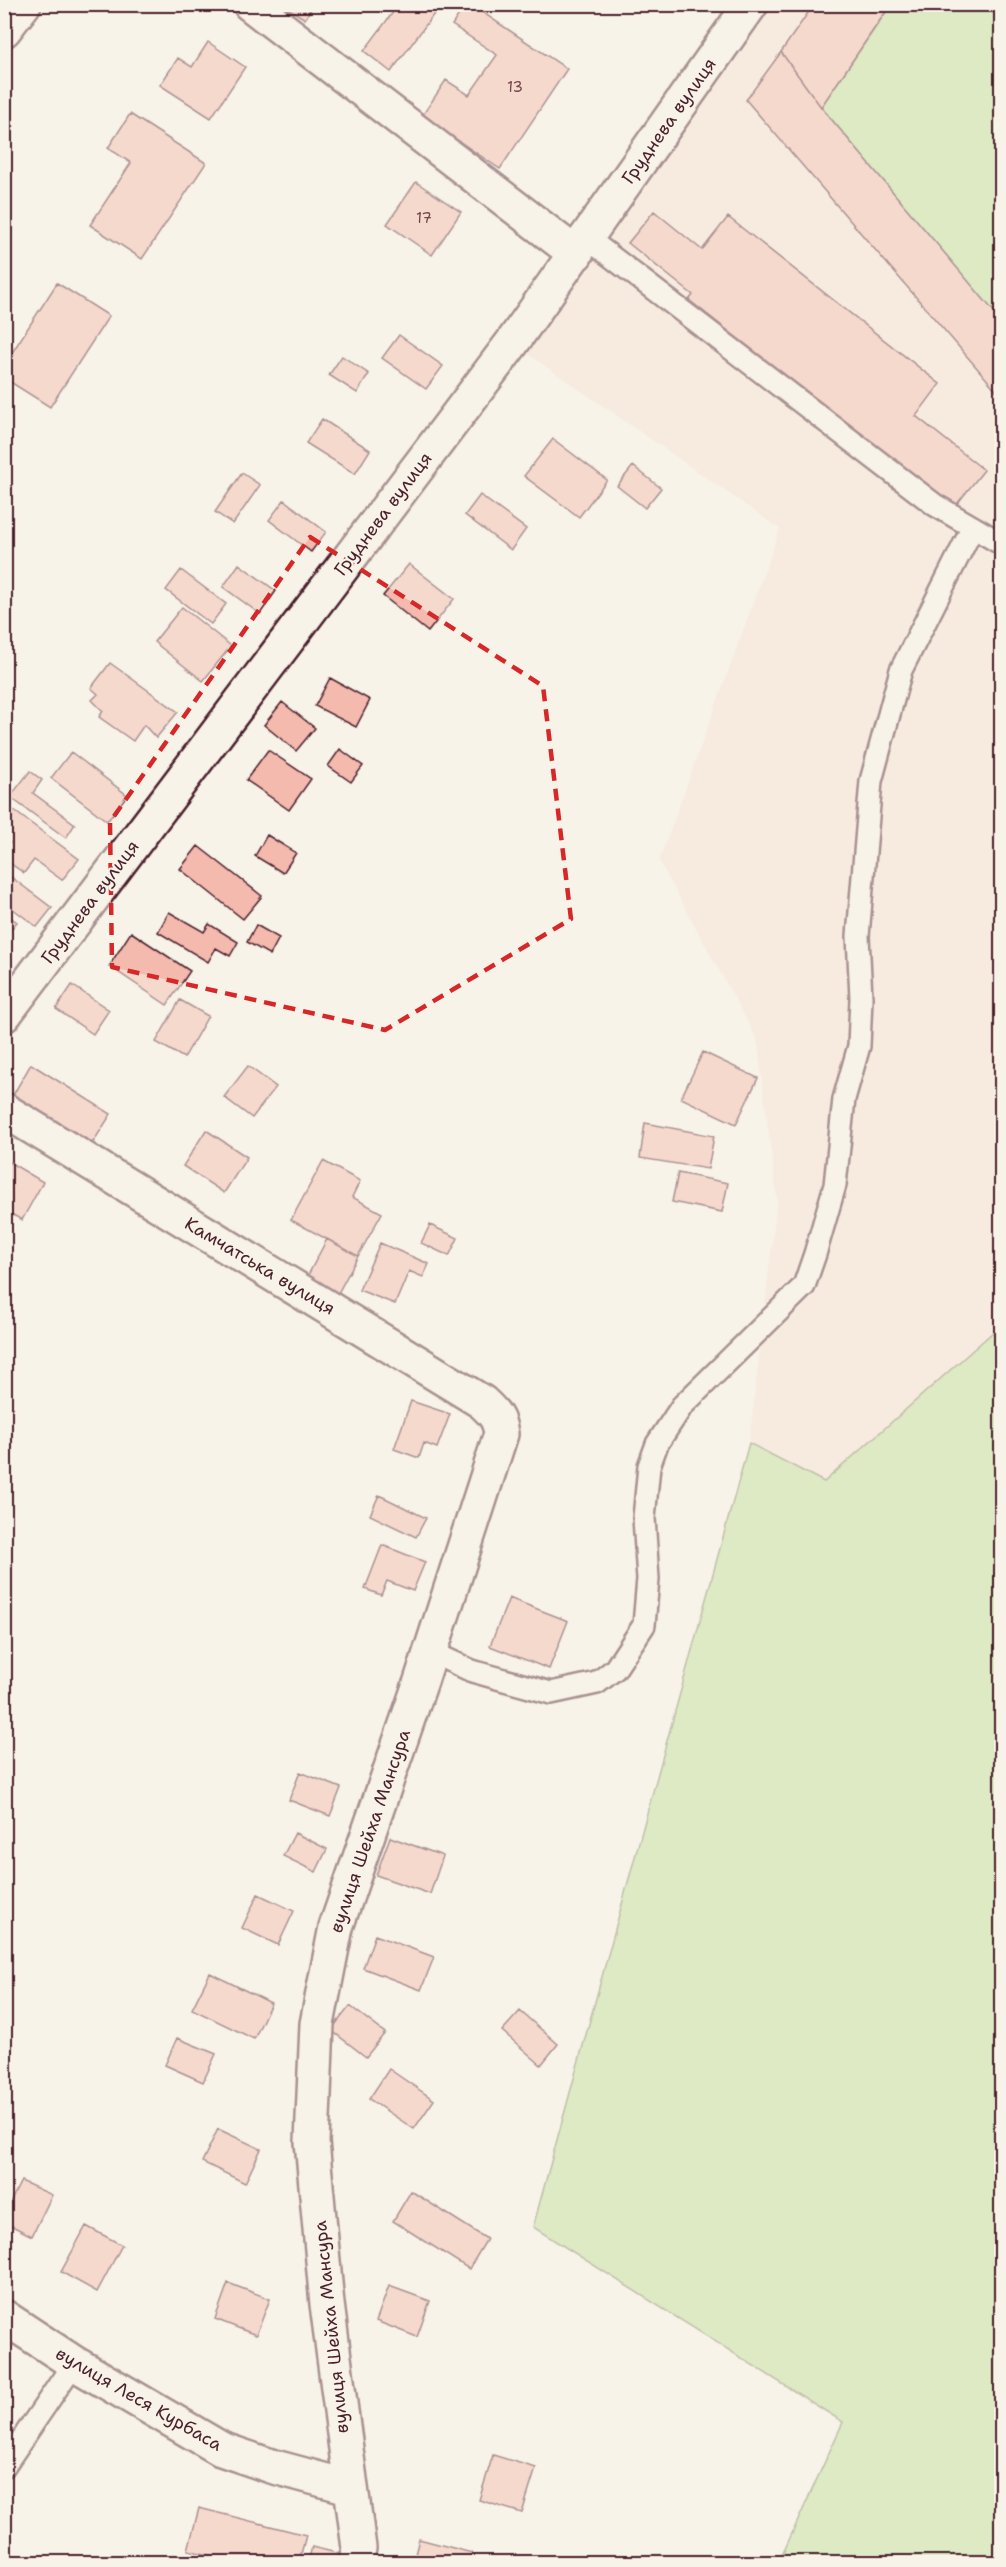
<svg xmlns="http://www.w3.org/2000/svg" width="1006" height="2567" font-family="'Shantell Sans',sans-serif">
<style>
.built{fill:#f6e2d7}
.green{fill:#bcdf9a;stroke:#837f62;stroke-width:1.5}
.building{fill:#f4baae;stroke:#4a1f2b;stroke-width:1.5}
.lines{fill:none;stroke-linecap:round;stroke-linejoin:round}
.lane-casing{stroke:#4a1f2b;stroke-width:26}
.street-casing{stroke:#4a1f2b;stroke-width:38}
.secondary-casing{stroke:#4a1f2b;stroke-width:38}
.lane{stroke:#f7f3e8;stroke-width:21}
.street{stroke:#f7f3e8;stroke-width:33}
.secondary{stroke:#f7f3e8;stroke-width:33}
.marked{fill:none;stroke:#d62828;stroke-width:4.5;stroke-dasharray:12 8;stroke-linejoin:round}
.labels{text-anchor:middle;dominant-baseline:central;stroke-width:4.5;stroke-linejoin:round;paint-order:stroke}
.number-label{font-size:15px;fill:#74464c}
.street-label{font-size:18px;fill:#4a1f2b;stroke:#f7f3e8}
</style>
<rect width="100%" height="100%" fill="#f7f3e8"/>
<filter id="ink" filterUnits="userSpaceOnUse"><feTurbulence type="fractalNoise" baseFrequency=".0167" numOctaves="2"/><feDisplacementMap in="SourceGraphic" scale="12" xChannelSelector="R" yChannelSelector="G"/><feConvolveMatrix kernelMatrix="1 2 1 2 8 2 1 2 1" color-interpolation-filters="sRGB"/></filter>
<g filter="url(#ink)">
<path class="built" d="M751,5H891L821,107L1001,321L1002,1325L824,1482L749,1443L777,1200L757,1039L659,861L780,529L512,343Z"/>
<path class="green" d="M891,5H1001V321L821,107Z
M1001,1325V2562H779L843,2422L533,2227L749,1443L824,1482Z"/>
<path class="building" d="M281,4H314L305,19Z
M399,4H421L434,14L391,72L364,51Z
M466,4H470L567,69L500,169L422,116L446,80L469,95L497,55L452,25Z
M814,4H891L821,107L781,52Z
M208,42L245,67L211,118L160,85L178,58L192,67Z
M781,52L821,107L1002,321V397L746,100Z
M130,114L206,163L142,259L90,225L131,163L108,148Z
M416,182L461,212L432,255L387,224Z
M654,211L702,250L728,217L940,384L916,416L984,470L953,509L689,300L693,295L628,243Z
M57,283L109,316L50,407L4,378V365Z
M399,335L443,366L426,389L382,358Z
M342,356L369,374L357,393L329,375Z
M322,419L370,450L355,474L306,443Z
M553,439L607,480L579,517L524,476Z
M633,466L661,488L645,508L617,486Z
M242,473L260,485L233,524L215,512Z
M480,495L526,529L511,550L465,515Z
M284,500L326,532L311,552L269,520Z
M239,564L276,591L260,614L223,587Z
M409,564L454,599L428,632L383,596Z
M181,570L226,604L211,624L166,590Z
M182,607L231,646L203,681L154,642Z
M110,663L178,712L156,738L144,725L133,741L99,717L103,711L92,700L98,694L91,688Z
M330,678L370,700L356,727L315,706Z
M282,702L315,728L296,751L264,725Z
M340,749L363,766L351,782L328,766Z
M268,750L311,779L289,810L246,780Z
M71,752L127,795L107,821L51,778Z
M30,771L42,780L33,793L75,824L66,838L10,797Z
M13,810L79,859L62,880L34,860L24,873L4,859V850L10,843L4,839V820Z
M267,835L296,853L283,873L255,856Z
M198,846L262,896L243,919L180,869Z
M11,877L52,908L37,927L4,902V885Z
M169,912L204,932L209,924L238,942L230,956L216,948L208,962L158,932Z
M4,913L17,922L4,938Z
M256,925L279,938L270,955L247,942Z
M131,932L190,971L167,1005L109,966Z
M72,985L109,1010L93,1034L56,1009Z
M180,1000L208,1016L184,1058L156,1042Z
M703,1052L758,1078L736,1124L681,1098Z
M31,1064L111,1114L92,1144L13,1095Z
M248,1066L276,1087L252,1118L224,1097Z
M645,1123L714,1136L708,1169L640,1158Z
M206,1130L247,1157L224,1193L183,1166Z
M4,1159L43,1182L22,1220L4,1210Z
M323,1161L360,1181L352,1197L382,1213L358,1256L291,1220Z
M678,1173L728,1183L722,1212L672,1202Z
M430,1225L458,1238L449,1256L421,1243Z
M327,1239L358,1256L337,1295L306,1279Z
M380,1243L429,1264L423,1277L409,1271L395,1304L359,1290Z
M411,1401L450,1414L437,1448L424,1443L419,1458L394,1449Z
M379,1495L426,1518L416,1537L370,1515Z
M382,1545L425,1562L413,1591L387,1581L381,1595L365,1589Z
M509,1598L568,1621L549,1669L490,1646Z
M300,1772L341,1788L330,1816L289,1800Z
M295,1833L327,1849L316,1872L283,1856Z
M390,1837L443,1856L430,1894L376,1875Z
M258,1894L294,1911L278,1945L242,1928Z
M375,1935L434,1957L421,1990L363,1968Z
M210,1973L271,2003L254,2039L192,2009Z
M350,2006L385,2033L366,2057L331,2030Z
M520,2011L558,2044L541,2065L502,2031Z
M177,2038L216,2054L203,2082L165,2065Z
M389,2069L434,2100L414,2129L369,2099Z
M218,2129L261,2149L245,2183L202,2162Z
M21,2181L52,2195L32,2236L4,2222V2214Z
M411,2191L487,2239L469,2269L393,2221Z
M86,2226L122,2245L97,2292L61,2272Z
M228,2283L270,2299L256,2335L215,2319Z
M389,2286L430,2301L417,2337L376,2321Z
M493,2455L536,2468L522,2513L479,2500Z
M199,2508L306,2535L299,2562H238L188,2550Z
M419,2539L472,2553L469,2562H413Z
M312,2547L345,2555L343,2562H308Z"/>
<g class="lines">
<defs>
<path id="lane" d="M587,238L935,505L1002,544
M431,1652L472,1671L551,1693L597,1683L615,1669L644,1625L648,1579L644,1518L649,1466L657,1444L682,1406L804,1286L815,1254L835,1185L844,1099L859,1046L861,998L858,936L871,781L901,670L973,527
M4,2466L74,2363"/>
<path id="street" d="M250,4L576,254
M4,1015L512,343L751,4
M4,1110L482,1402C494,1413 499,1418 501,1434L421,1681L336,1927L317,2024L312,2142L327,2304L359,2548L356,2562
M4,2317L74,2363L221,2449L271,2466L349,2487"/>
<path id="secondary" d="M4,30L24,4"/>
</defs>
<use href="#lane" class="lane-casing"/>
<use href="#street" class="street-casing"/>
<use href="#secondary" class="secondary-casing"/>
<use href="#lane" class="lane"/>
<use href="#street" class="street"/>
<use href="#secondary" class="secondary"/>
</g>
</g>
<path d="M0 0H1006V2567H0ZM310,537L543,686L571,919L385,1030L112,967L110,822Z" fill="#f7f3e8" fill-opacity=".55" fill-rule="evenodd"/>
<path class="marked" d="M310,537L543,686L571,919L385,1030L112,967L110,822Z"/>
<g class="labels">
<g class="number-label">
<text x="515" y="87">13</text>
<text x="424" y="218">17</text>
</g>
<g class="street-label">
<text transform="translate(669 121) rotate(-55)">Груднева вулиця</text>
<text transform="translate(383 514) rotate(-53)">Груднева вулиця</text>
<text transform="translate(90 902) rotate(-53)">Груднева вулиця</text>
<text transform="translate(260 1266) rotate(31)">Камчатська вулиця</text>
<text transform="translate(370 1831) rotate(-71)">вулиця Шейха Мансура</text>
<text transform="translate(331 2327) rotate(-96)">вулиця Шейха Мансура</text>
<text transform="translate(139 2399) rotate(30)">вулиця Леся Курбаса</text>
</g>
</g>
<rect width="1006" height="2567" fill="none" stroke="#f7f3e8" stroke-width="24"/>
<rect x="12" y="12" width="982" height="2543" fill="none" stroke="#4a1f2b" stroke-width="2" filter="url(#ink)"/>
</svg>
